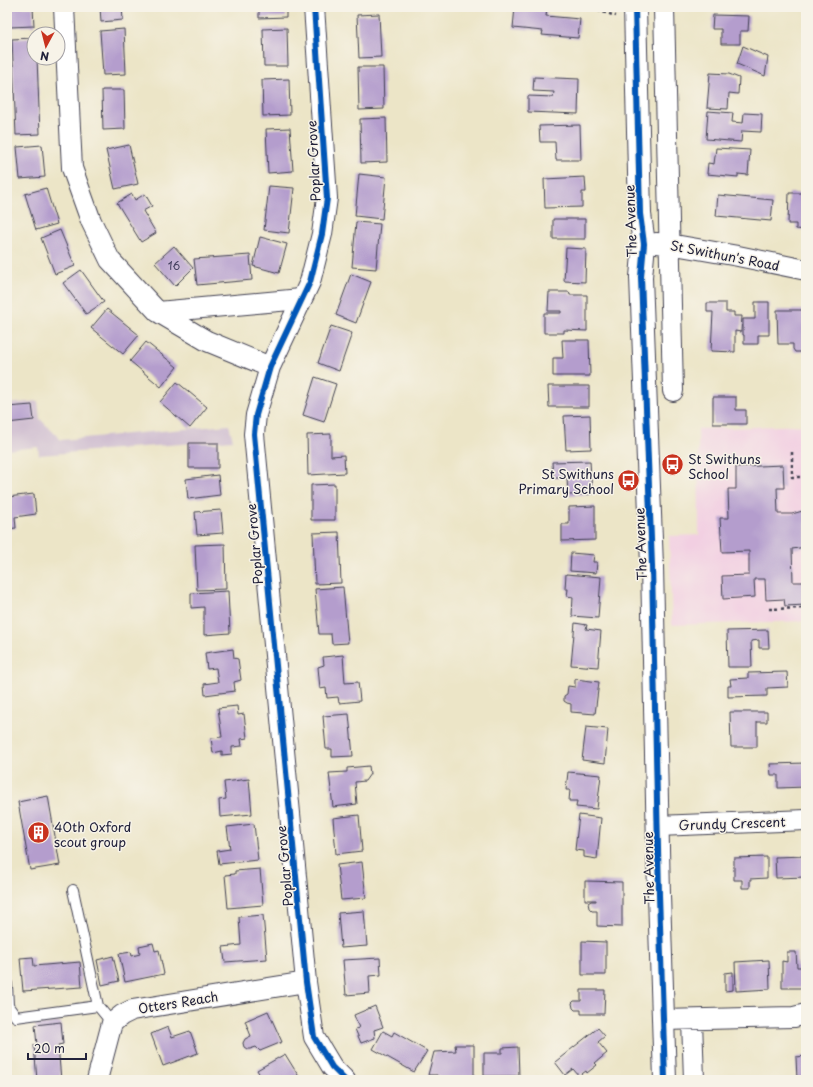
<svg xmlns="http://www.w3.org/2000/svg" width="813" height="1087" font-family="'Playpen Sans',sans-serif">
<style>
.built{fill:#f2cfe2}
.industrial{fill:#cfbdd0}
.building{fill:#b49dcd}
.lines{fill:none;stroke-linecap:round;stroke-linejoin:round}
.service-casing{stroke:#403f50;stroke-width:12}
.minor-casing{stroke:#403f50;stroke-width:22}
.tertiary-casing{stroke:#403f50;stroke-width:24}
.path{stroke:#403f50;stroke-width:2.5;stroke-dasharray:3 3;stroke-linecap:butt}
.service{stroke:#fff;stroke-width:10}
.minor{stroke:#fff;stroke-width:20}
.tertiary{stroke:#fff;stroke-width:22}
.cycleway-casing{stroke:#f7f3e8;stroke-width:8}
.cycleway{stroke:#0057b8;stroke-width:6}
.labels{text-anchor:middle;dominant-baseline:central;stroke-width:3;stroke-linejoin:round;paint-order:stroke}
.number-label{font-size:11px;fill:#464160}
.street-label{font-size:13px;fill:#22223b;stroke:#f7f3e8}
.poi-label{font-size:13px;fill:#22223b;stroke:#f7f3e8;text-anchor:start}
</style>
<rect width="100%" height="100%" fill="#f7f3e8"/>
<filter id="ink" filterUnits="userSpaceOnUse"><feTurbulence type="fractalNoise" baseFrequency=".025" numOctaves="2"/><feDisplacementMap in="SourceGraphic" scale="8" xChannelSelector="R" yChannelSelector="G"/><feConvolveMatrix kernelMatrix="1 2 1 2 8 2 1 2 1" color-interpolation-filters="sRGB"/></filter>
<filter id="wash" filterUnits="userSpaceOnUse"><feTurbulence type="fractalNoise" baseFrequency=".012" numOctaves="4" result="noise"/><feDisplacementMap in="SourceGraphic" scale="16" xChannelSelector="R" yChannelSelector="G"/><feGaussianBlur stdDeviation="0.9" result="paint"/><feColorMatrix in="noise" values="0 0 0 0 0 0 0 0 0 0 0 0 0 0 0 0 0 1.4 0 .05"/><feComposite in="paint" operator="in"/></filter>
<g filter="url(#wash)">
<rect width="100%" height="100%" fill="#ece5c7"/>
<path class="built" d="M806,425V621L672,625L669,536L699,535L698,429Z"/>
<path class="industrial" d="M38,401L40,419L61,440L229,425L233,440L39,455L38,447L7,450V404Z"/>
<g id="blocks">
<path class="building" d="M9,7H33L34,26L10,27Z
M100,7H122L123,20L101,22Z
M259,7H286V17L259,18Z
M515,7L547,8L546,16L580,19L578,38L542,35L543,31L513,28Z
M379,14L381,57L359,58L357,15Z
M713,15L749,16L748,31H740V44H721V29H712Z
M287,28L288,66H264L263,29Z
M124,29L126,74L103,75L100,31Z
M34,38V58H37L40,134L16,135L12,39Z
M743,46L768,57L765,76L737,64Z
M358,67H383L384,109L359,110Z
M710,73L729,74L739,78L738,94L729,93L728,109L707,108Z
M534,77L579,79L578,114L528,112V96L553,97L554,92L533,91Z
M289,79L290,115L263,116L262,80Z
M102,90H124L125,129L103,130Z
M708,111L733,113L732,122L743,123L744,113L762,114L761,132L742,131L741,142L706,139Z
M386,118L387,162L361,163L360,119Z
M580,125L581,160H556L555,142H540L539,126Z
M290,128L293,171L268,173L266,129Z
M42,145L45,177L20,179L17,147Z
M129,145L138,184L115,189L106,150Z
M716,148L750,150L748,175L738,174V177L707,174L708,163L714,164Z
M359,174L386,177L382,219L355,216Z
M585,177L586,192H582V207L545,208L544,179Z
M269,186L294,188L289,233L264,230Z
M46,188L57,224L36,230L25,194Z
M789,193H806V230L796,229V224H788Z
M132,194L135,200L145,194L152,206L143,211L156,233L141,242L117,203Z
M718,195L773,200L771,221L716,216Z
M553,219H585V239H553Z
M356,222L380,224L376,269L352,267Z
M60,230L75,266L55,274L41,238Z
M260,237L287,244L279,273L253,266Z
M174,246L193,268L175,286L155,263Z
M566,248L586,249L585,282L564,281Z
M250,255L252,280L197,285L194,259Z
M81,270L104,302L86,314L63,283Z
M351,274L371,282L356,323L336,315Z
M549,292H569L570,295H587V331L564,330V333H544V313H561V311H548Z
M755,302H769V335H758V344H744V335H743V319H755Z
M707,303H726V312H734V316H742L741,332L735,331V352L711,351L713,312H707Z
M107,309L139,335L123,354L91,328Z
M777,310H804L805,349L802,352H795L793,349V344H778Z
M331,326L352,333L339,371L318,363Z
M562,340H589L590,376H553V358H563Z
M146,342L177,367L161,387L130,361Z
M315,377L336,384L324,422L303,415Z
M177,382L207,407L190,428L160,402Z
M548,386H589V407H549Z
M713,397H736V410H746V424H713Z
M32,405L34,420L7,423V407Z
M590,415L591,449L566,450L564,416Z
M331,434V456L344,455L345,473L308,475L307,435Z
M189,443H218V468H189Z
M590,461L592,494L568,495L567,478H553L552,462Z
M783,465L784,488H777L778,514H792L806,510V547L792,549L793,582H806V605L785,606L784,599L766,600L765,579H754L755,597L723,599L722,576L749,575V551L722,552L720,518H729L728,489H736V467Z
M218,475L220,495L188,499L186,479Z
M335,484V520H311V485Z
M34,494L36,514L15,517L16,528L7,529V497Z
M595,506V540L562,541V524H569V507Z
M221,510L223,533L197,535L195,512Z
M339,532L341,583L315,584L313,533Z
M225,544L226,589L197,590L195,545Z
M571,553L594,555L593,562H597L596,573L570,571Z
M566,574L601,577L598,618L572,616L573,597L567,596L568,589H565Z
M343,587L348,643L332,644L331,634H319L315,589Z
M228,591L230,633L204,635V607L191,608V593Z
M575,623L587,625L586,629L601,631L598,667L571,665Z
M768,630L769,648H759V640L751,641L752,667H728L727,631Z
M233,649L234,658L238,659L241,680L234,682L235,691L205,695L204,684L218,682L216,668L207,669L205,653Z
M343,655L345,683L358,682L360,701L339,703L338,697L327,698L326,688L320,689L318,667L324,665L323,657Z
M787,672L788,687L767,688V696L728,697V686H731L730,679L748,678V673Z
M575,679L599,682L595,714L571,712V704L567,703L564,701V696L567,694L568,686L575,687Z
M237,706L238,715L244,714L247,738L241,739L242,746L232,747V754L222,755V751L213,753L211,738L222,737L218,708Z
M730,712H767V722H757V747H731Z
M349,714L353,756L332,757V749H326L323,716Z
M586,727L608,729L605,763L582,760Z
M806,763V787L778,788V775H771L770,764Z
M369,766L370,774L365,781L355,782L357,804L333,807L329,773L347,772V768Z
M568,772L601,775L597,809L576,807L577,801H569L570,790H566Z
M249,779L252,814L220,817L219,800L226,799L224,782Z
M48,796L60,865L30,870L18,802Z
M359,815L362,851L336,854L333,818Z
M579,815L601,818L597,859L584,857V851L575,850Z
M254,824L258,860L219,864L217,851L230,849L227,827Z
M806,856V877L776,878L775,857Z
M767,857V878L750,879V888H742V880H734V858Z
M362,862L366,898L341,900L337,865Z
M260,869L263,905L228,908L225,875L235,874V871Z
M585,881L622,882V927L597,926V911H592L589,908L588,903L591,901H596V900H585Z
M364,911L367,946L341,948L338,913Z
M263,915L267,959L225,962L223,947L241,945L239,917Z
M582,941L606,942V975H582Z
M153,943L155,951L159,950L164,974L125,982L119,954L131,952L132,956L140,954L139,946Z
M787,952H796L797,967H806V988H782V961L787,962Z
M113,956L119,981L102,985L97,960Z
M33,957L34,966L80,962L82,987L23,991L20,958Z
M380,958L381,975L369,976L370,993L346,995L343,960Z
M769,960L770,989L736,991L735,962Z
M733,972V990L725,991V973Z
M581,990H605L604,1014H581V1010H575L573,1008L572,1003L574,1001H581Z
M375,1006L383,1027L374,1030L375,1038L361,1043L355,1029L359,1028L354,1015Z
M268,1011L282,1042L260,1051L256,1047L250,1049H247L244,1047L243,1043L245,1039L251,1036L245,1021Z
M61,1022L63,1044L58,1045L61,1080H37L34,1045H37L35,1025Z
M168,1027L172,1037L190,1031L198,1053L163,1066L151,1034Z
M598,1028L605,1036L598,1042L607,1053L595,1063L597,1065L587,1073L586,1071L579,1076L573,1069L565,1075L555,1062Z
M383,1031L392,1036L394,1032L427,1051L414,1072L373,1049Z
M455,1045H474V1078H440L437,1075H428L434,1052L456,1051Z
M518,1047L519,1076H484V1053H502V1048Z
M285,1054L301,1080H263L257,1070Z
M806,1056V1080H797L796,1057Z"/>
</g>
</g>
<g filter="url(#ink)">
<use href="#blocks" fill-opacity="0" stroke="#403f50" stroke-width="1"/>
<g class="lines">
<defs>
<path id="service" d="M73,890L98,1006L112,1023
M7,984L8,1006L16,1017L98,1006"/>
<path id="minor" d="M64,7L72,168L91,221L110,260L158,312L207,341L270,367
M314,7L327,198L322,234L310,282L270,367L256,415L254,434L306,982L314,1037L332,1067L345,1080
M664,7L673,391
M656,243L669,244L738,256L806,270
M158,312L301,299
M658,826L806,820
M663,1020L794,1017L806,1014
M692,1020L694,1080
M97,1080L112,1023L122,1015L132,1010L306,982"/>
<path id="tertiary" d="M635,7L640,214L644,244L641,277L652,566L659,895L665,1080"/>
</defs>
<use href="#service" class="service-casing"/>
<use href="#minor" class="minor-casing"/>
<use href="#tertiary" class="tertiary-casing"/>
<path class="path" d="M586,7L616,16
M792,452V477H806
M769,609L806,608"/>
<use href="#service" class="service"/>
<use href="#minor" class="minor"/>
<use href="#tertiary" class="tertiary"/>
<defs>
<path id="cycleway" d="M314,7L327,198L322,234L310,282L270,367L256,415L254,434L306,982L314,1037L332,1067L345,1080
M635,7L640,214L644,244L641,277L652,566L659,895L665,1080"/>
</defs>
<use href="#cycleway" class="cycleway-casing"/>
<use href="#cycleway" class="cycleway"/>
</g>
</g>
<defs>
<symbol id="bus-disc" viewBox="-11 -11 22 22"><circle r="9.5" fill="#c8321e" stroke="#f7f3e8"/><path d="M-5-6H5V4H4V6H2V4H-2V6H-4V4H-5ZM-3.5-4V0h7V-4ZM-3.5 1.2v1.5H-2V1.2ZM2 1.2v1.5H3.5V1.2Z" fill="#fff"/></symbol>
<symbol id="building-disc" viewBox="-11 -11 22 22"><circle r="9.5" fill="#c8321e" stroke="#f7f3e8"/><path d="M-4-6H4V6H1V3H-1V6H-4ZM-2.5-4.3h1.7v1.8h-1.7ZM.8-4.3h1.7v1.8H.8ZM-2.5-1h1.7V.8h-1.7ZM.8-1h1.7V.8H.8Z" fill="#fff"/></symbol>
</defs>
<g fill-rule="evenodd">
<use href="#bus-disc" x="660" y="452" width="25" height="25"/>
<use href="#bus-disc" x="616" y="468" width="25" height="25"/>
<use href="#building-disc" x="26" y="820" width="25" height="25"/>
</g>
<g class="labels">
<g class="number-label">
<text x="174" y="265">16</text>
</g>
<g class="street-label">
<text transform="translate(313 161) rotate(-93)">Poplar Grove</text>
<text transform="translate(630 221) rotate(-92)">The Avenue</text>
<text transform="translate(725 255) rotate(11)">St Swithun's Road</text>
<text transform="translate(254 544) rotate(-95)">Poplar Grove</text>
<text transform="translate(640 544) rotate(-92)">The Avenue</text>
<text transform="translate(732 823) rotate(-2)">Grundy Crescent</text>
<text transform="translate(284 866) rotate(-95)">Poplar Grove</text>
<text transform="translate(648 868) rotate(-91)">The Avenue</text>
<text transform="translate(178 1002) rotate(-9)">Otters Reach</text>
</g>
<g class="poi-label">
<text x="688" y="458">St Swithuns<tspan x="688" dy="15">School</tspan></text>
<text x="614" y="473" text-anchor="end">St Swithuns<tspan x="614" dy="15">Primary School</tspan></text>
<text x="54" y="826">40th Oxford<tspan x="54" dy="15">scout group</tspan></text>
</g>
</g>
<rect width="813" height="1087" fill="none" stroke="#f7f3e8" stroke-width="24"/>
<g transform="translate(46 46) rotate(187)"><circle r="19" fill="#f7f3e8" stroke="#a29fa3"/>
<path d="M0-3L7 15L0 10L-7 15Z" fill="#c8321e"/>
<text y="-6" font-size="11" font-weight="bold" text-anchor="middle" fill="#22223b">N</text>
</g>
<path d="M28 1053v6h58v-6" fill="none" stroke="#22223b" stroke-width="2"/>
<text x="34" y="1053" font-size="12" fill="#22223b" stroke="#f7f3e8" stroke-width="3" paint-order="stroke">20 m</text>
</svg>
